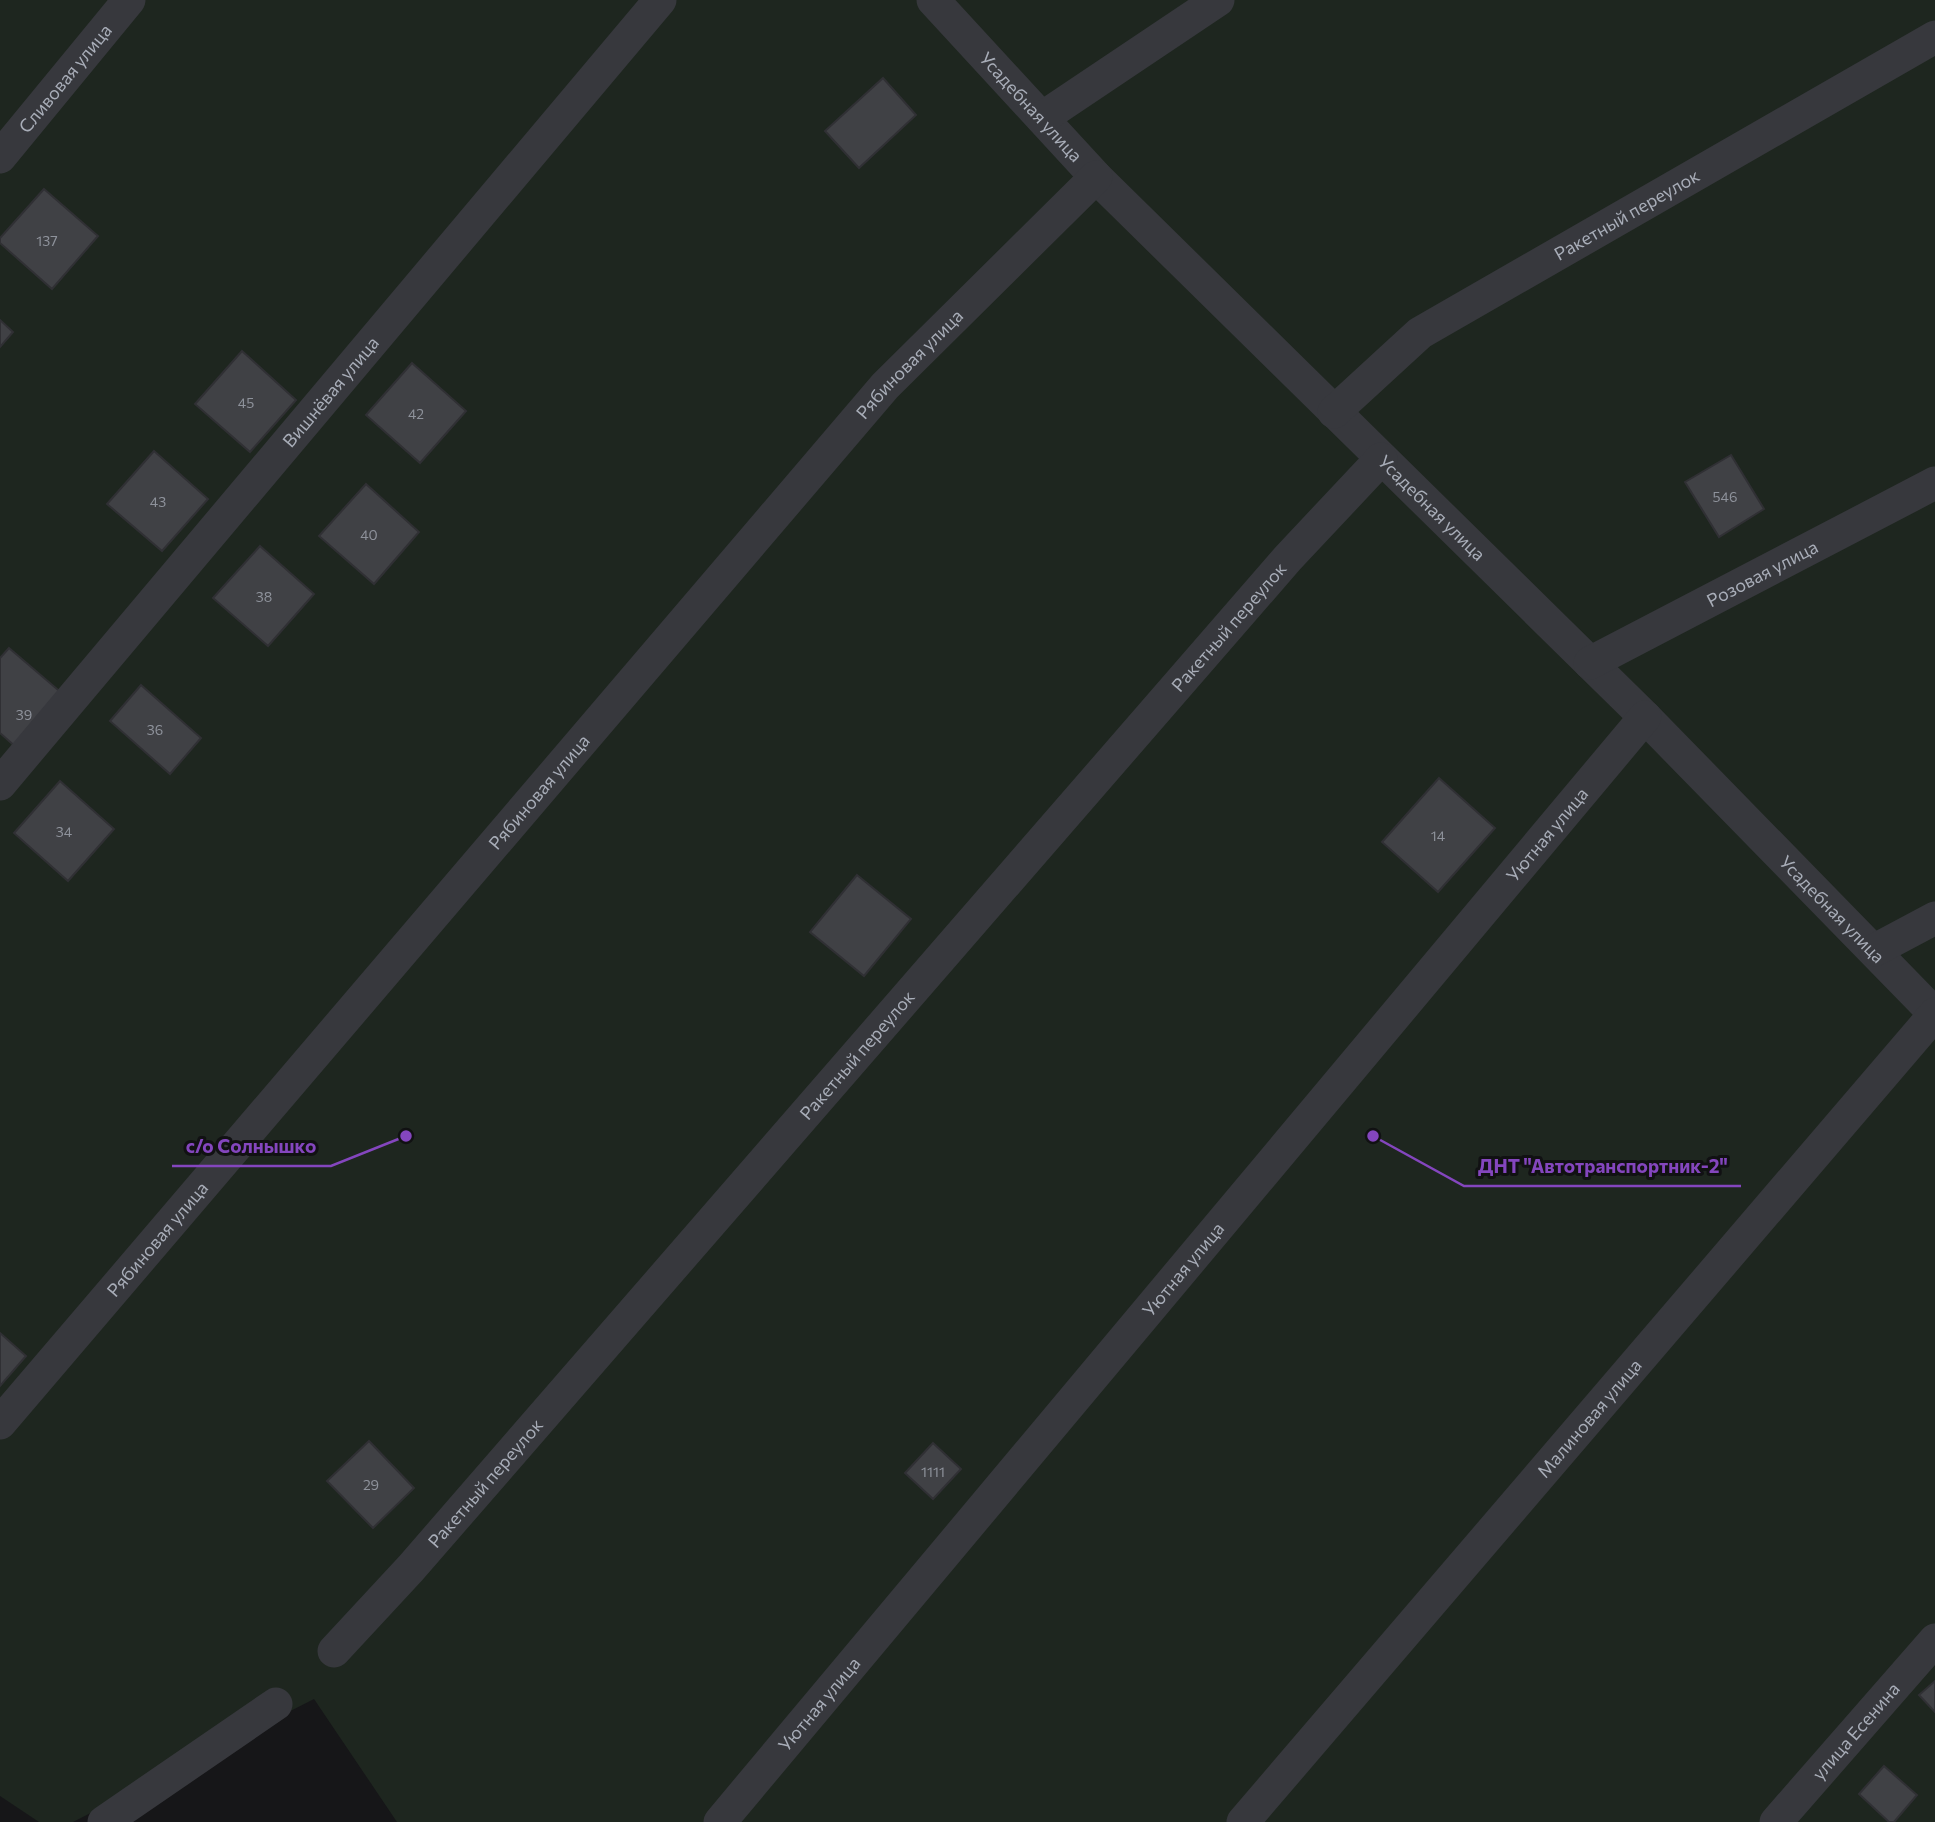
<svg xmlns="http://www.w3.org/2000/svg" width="1935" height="1822" font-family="Commissioner,sans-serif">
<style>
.green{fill:#1e261f}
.building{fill:#404145;stroke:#303034;stroke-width:2}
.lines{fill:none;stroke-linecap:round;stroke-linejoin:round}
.minor{stroke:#37383d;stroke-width:33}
.labels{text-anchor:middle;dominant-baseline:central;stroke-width:6;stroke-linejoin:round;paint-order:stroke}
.number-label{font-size:14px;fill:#8e929b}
.street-label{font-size:18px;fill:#a8adb8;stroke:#111113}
.leader{fill:none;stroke:#8446be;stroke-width:2.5}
.callout-dot{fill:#8446be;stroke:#111113;stroke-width:2.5}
.callout-label{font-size:19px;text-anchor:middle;font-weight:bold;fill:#8446be;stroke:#111113;stroke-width:6;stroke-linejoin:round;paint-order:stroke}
</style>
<rect width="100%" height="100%" fill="#161618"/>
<path class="green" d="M0,0H1935V1822H397L314,1699L73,1822H39L0,1796Z"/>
<path class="building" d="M883,78L916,115L859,168L825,131Z
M44,189L98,236L52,289L0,243V238Z
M0,320L13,332L0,347Z
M242,351L296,400L250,452L195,404Z
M412,363L466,411L420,463L366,415Z
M154,451L208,499L162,551L107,504Z
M1731,455L1764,509L1719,537L1685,482Z
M366,484L419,532L374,584L319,536Z
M260,546L314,594L268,646L213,598Z
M9,648L64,695L17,748L0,733V658Z
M141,685L201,738L170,774L110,721Z
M1439,778L1495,828L1438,892L1382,842Z
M60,781L114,829L68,881L14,833Z
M857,875L911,919L864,976L810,932Z
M0,1333L26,1356L0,1386Z
M369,1441L414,1488L373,1528L327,1481Z
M933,1443L961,1469L933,1499L905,1473Z
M1935,1681V1712L1919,1695Z
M1884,1766L1917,1795L1894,1822H1889L1859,1794Z"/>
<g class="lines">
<g class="minor">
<path id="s1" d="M933,0L1096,177L1645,717L1935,1014"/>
<path d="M1042,118L1218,0"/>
<path id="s2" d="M0,157L129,0"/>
<path id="s3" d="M1334,412L1420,333L1935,37"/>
<path id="s4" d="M1590,663L1935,483"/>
<path id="s5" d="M0,784L660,0"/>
<path d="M1875,950L1935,918"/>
<path id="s6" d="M0,1423L885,386L1096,177"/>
<path id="s7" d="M334,1651L411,1568L1288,558L1381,459"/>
<path d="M104,1822L276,1704"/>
<path id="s8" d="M720,1822L1645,717"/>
<path id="s9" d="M1243,1822L1935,1014"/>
<path id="s10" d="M1776,1822L1935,1640"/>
</g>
</g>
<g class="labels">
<g class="number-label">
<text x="47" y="240">137</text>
<text x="246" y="402">45</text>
<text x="416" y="413">42</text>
<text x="1725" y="496">546</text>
<text x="158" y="501">43</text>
<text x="369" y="534">40</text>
<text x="264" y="596">38</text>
<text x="24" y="714">39</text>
<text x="155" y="729">36</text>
<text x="64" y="831">34</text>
<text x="1438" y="835">14</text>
<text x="933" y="1471">1111</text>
<text x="371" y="1484">29</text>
</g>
<g class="street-label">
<text stroke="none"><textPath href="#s2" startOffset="102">Сливовая улица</textPath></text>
<text stroke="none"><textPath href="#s1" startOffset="145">Усадебная улица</textPath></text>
<text stroke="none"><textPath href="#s3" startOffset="355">Ракетный переулок</textPath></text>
<text stroke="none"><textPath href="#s6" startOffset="1396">Рябиновая улица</textPath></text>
<text stroke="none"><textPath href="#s5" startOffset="513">Вишнёвая улица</textPath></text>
<text stroke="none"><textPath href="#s1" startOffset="712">Усадебная улица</textPath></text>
<text stroke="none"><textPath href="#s4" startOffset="194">Розовая улица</textPath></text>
<text stroke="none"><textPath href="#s7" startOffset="1360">Ракетный переулок</textPath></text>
<text stroke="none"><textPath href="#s6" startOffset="830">Рябиновая улица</textPath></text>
<text stroke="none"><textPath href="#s8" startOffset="1288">Уютная улица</textPath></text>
<text stroke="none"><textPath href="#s1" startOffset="1279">Усадебная улица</textPath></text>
<text stroke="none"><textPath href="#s7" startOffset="793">Ракетный переулок</textPath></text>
<text stroke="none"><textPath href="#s6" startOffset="242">Рябиновая улица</textPath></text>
<text stroke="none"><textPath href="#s8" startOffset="721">Уютная улица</textPath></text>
<text stroke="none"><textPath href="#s9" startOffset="532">Малиновая улица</textPath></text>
<text stroke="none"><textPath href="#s7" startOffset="226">Ракетный переулок</textPath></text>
<text stroke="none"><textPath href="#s8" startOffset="154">Уютная улица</textPath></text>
<text stroke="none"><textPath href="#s10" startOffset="121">улица Есенина</textPath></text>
</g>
</g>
<path class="leader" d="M406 1136L331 1166H172M1373 1136L1464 1186H1741"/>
<g class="callout-dot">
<circle cx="406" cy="1136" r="7"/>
<circle cx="1373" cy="1136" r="7"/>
</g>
<g class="callout-label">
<text x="251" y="1153">с/о Солнышко</text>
<text x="1603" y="1173">ДНТ "Автотранспортник-2"</text>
</g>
</svg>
